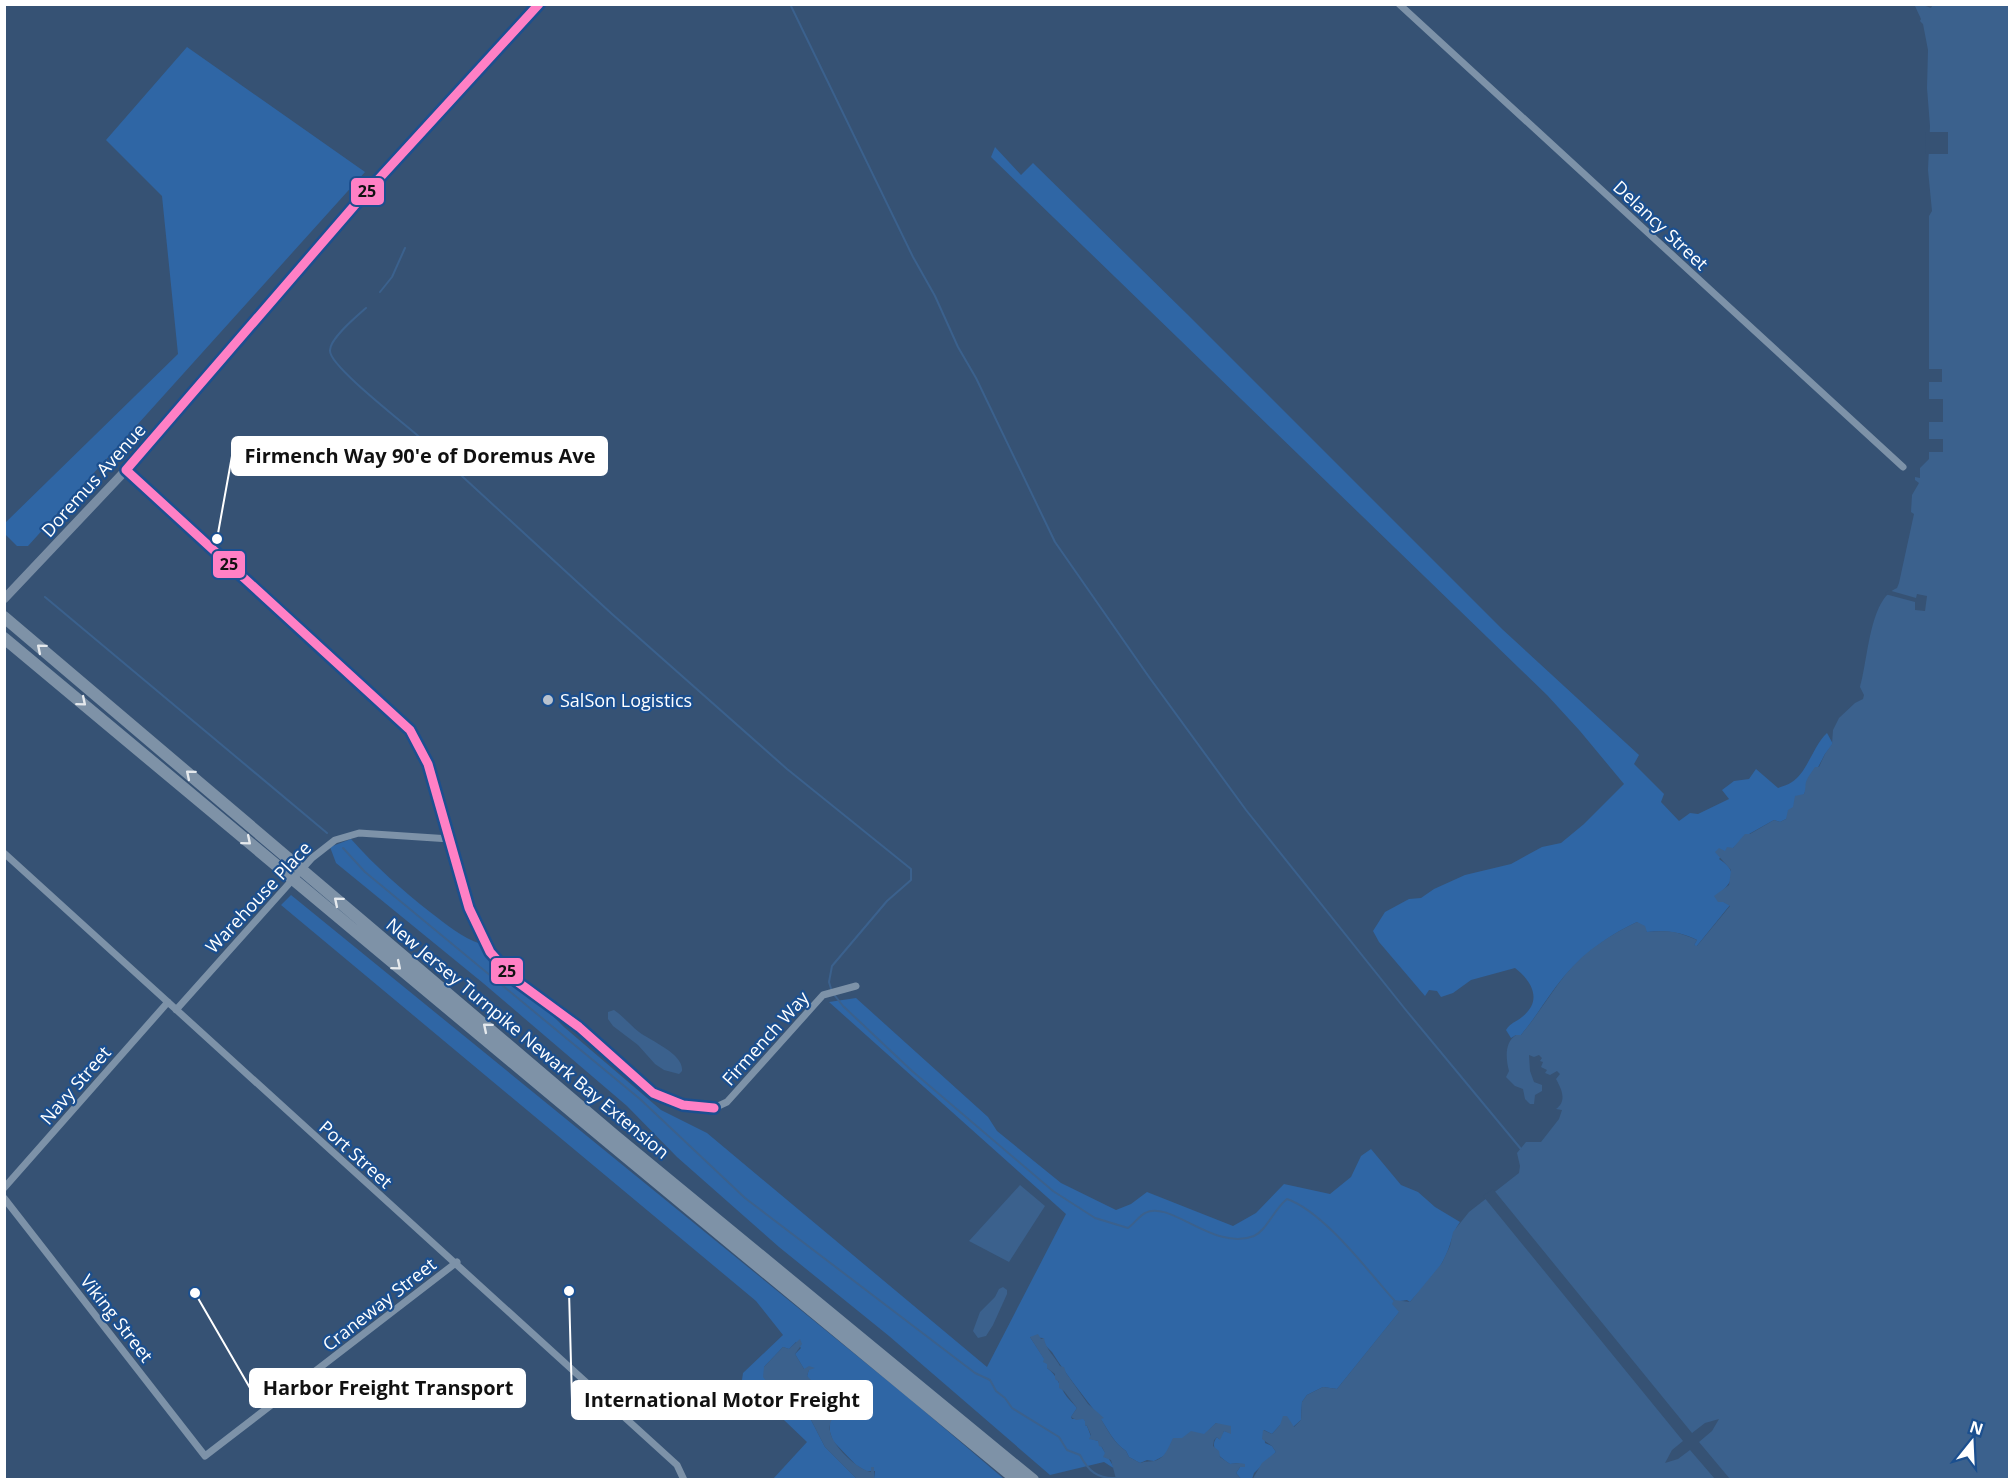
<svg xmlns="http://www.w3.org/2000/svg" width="2014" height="1484" font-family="'Open Sans',sans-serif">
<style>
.green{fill:#2f66a5}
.water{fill:#3b618d}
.pier{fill:#365274}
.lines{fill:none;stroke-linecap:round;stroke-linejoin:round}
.stream{stroke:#3b618d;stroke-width:2}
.minor{stroke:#7d92a8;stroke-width:7}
.secondary{stroke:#798da4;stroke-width:9}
.motorway-bridge{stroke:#7e92a7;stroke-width:12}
.bus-1-casing{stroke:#1b4f8f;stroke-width:14}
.bus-1{stroke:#ff80c5;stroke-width:9}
.oneway{stroke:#e5e9ed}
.poi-dot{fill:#b9c2ce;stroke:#1b4f8f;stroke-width:2}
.labels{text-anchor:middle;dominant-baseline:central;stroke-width:4.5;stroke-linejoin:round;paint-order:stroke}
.street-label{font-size:18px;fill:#fff;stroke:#1b4f8f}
.poi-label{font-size:18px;fill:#fff;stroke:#1b4f8f;text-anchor:start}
.leader{fill:none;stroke:#fff;stroke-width:2}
.callout-dot{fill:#fff;stroke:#1b4f8f;stroke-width:2}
.callout{fill:#fff;stroke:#fff;stroke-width:2}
.callout-label{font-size:20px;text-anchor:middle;font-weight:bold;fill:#111}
.line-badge{stroke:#1b4f8f;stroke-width:2}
.pale-badge-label{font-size:16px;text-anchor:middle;font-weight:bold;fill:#111}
</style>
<rect width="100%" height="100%" fill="#365274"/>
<path class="green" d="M187,47L365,172L28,546H17L5,534V523L178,354L162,196L106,140Z
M995,147L1021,175L1033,163L1187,314L1502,629L1639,755L1634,764L1664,794L1661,802L1679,821L1690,813L1698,814L1729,799L1722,790L1734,781L1749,779L1756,769L1778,788C1782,786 1788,785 1792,782C1807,773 1813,746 1827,733L1833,744L1825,754L1804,794L1786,819L1780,822L1774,820L1749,834L1733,848L1726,851L1719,859C1741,873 1731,884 1715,897L1730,905L1696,947L1694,945L1697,940C1681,932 1666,930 1647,932L1637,922C1611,934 1589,950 1569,971C1551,990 1538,1015 1521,1035H1516L1511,1038L1506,1030C1510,1023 1516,1022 1522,1017C1543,1001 1532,981 1515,968L1471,980L1453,993L1441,997L1437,991L1429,990L1425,996L1379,942L1373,931L1385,912L1409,899L1421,898L1434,889L1465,875L1511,864L1542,847L1561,843L1584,824L1624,784L1580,731L1547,695L991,157Z
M351,839C376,867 402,890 430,912C447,925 461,937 481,944L564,1027L661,1110L707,1133L987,1367L1066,1214L829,1002L856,998L988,1117L997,1131L1061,1183L1116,1210L1131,1204L1147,1192L1233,1226L1256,1213L1284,1184L1330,1194L1351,1177L1361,1156L1371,1149L1401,1185L1418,1192L1435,1207L1460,1222C1451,1234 1451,1247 1443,1261C1436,1276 1421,1289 1410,1302L1407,1300L1400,1301V1311L1337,1389L1323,1387L1307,1395L1302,1402L1301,1420L1293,1427L1280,1425L1272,1434L1264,1430L1265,1443L1272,1446L1276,1452L1254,1473L1252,1479H1241L1236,1473L1240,1467L1239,1463L1230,1464C1221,1458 1208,1448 1217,1437L1219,1439L1224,1431L1230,1433L1216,1423L1204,1435L1154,1461L1147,1460L1140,1463L1129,1457L1126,1451C1114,1443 1108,1430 1100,1418C1084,1396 1066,1375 1052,1352L1045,1345L1043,1338L1030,1337L1047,1363V1368C1058,1376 1059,1386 1067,1397C1070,1401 1074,1404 1077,1408L1071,1417L1072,1419H1084L1085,1421V1425L1087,1426L1092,1439L1098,1441L1115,1469L1104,1462L1050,1475L889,1336L779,1247L677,1157L627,1106L483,983L336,863L330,847Z
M291,895L910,1399L1004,1479H874L875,1471H866L856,1465L833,1441L830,1432V1421L824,1402L818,1396L807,1376L809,1369H804L795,1354L801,1348L796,1342L789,1349L783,1347L764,1367L776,1393L796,1399L800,1404L801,1411L808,1414L825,1447L857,1479H773L807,1442L742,1380L743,1373L783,1335L756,1301L281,905Z"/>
<path class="water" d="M1933,4L2009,5V1479L1252,1480L1262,1463L1276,1452L1272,1446L1262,1439L1263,1430L1272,1434L1280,1425L1283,1416H1287L1294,1427L1301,1420L1302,1402L1307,1395L1323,1387L1337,1389L1399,1312L1392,1304L1394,1300L1410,1302L1442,1263L1450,1246L1453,1232L1469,1212L1519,1173L1520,1166L1517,1153L1526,1142H1541L1559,1119L1562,1110L1556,1109C1567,1101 1562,1090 1556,1079L1560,1074L1557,1071L1550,1075L1545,1073L1547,1070L1541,1067L1543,1062L1540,1061L1542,1058L1539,1055L1534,1057L1529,1055L1530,1071L1534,1082L1542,1085V1091L1535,1095L1534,1104H1530L1525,1099L1523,1089L1515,1086L1506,1077L1509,1071C1506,1059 1504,1043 1516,1035H1521C1537,1016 1550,994 1566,974C1585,951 1611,934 1637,922L1645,926L1647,932C1671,930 1676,931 1697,940L1694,945L1697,946L1730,906L1723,902H1718L1714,896L1729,885L1731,870L1715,852L1719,848L1725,851L1727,847L1733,848L1745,834H1750L1774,820L1780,822L1786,819L1788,810L1793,807L1795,796L1804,794C1806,789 1805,786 1806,782C1808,776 1812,772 1815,767H1819L1825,754L1832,744L1833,730L1839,718L1855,703L1863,699L1864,695L1860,687C1868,662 1869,599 1897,588L1899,583L1914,514L1911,512L1912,495L1919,483L1915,480V477L1920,478V468L1929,459V216L1932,211L1928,170L1930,126L1927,88L1928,50L1923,24L1920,21L1921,19L1915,6L1923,5L1931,8Z
M614,1010C623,1016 630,1025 639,1032C651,1041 684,1054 682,1071L679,1074L664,1070L655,1064L638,1045L613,1026L608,1019V1012Z
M1020,1185L1045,1206L1009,1262L969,1241Z
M1003,1287L1007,1290V1294L993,1325L986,1336L978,1338L973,1331L980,1312L995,1297L999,1289Z
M1038,1334L1041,1339L1044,1338C1045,1348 1055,1357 1060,1366L1064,1367L1066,1373L1088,1404L1104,1418L1101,1419C1108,1431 1115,1444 1126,1451L1129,1457L1140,1463C1146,1461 1148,1462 1154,1461C1165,1459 1169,1446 1173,1438H1182L1191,1431L1204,1434L1216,1423L1231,1426V1434L1224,1431L1220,1440L1217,1437L1214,1440L1213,1446L1219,1451L1220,1457L1230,1464L1239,1463L1245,1464V1467H1240L1236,1473L1241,1479H1116L1111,1460L1103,1457L1105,1453L1102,1447L1099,1446L1098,1441L1089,1439L1091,1435L1087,1426L1085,1425V1421L1083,1419L1076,1420L1071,1417L1077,1408L1064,1391L1059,1388V1382L1055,1379V1374L1047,1368V1364L1043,1362L1044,1359L1030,1337Z
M800,1339L802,1344L795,1354L804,1369L809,1366L815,1368L809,1370L807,1376L813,1382L818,1396L822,1398L825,1407L835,1417L831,1421C830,1424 829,1428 830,1431C832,1446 857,1469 871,1472V1467H874V1479H857L825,1447L808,1414L806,1415L801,1411L800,1404L796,1399L776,1394L763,1377L764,1367L783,1347L789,1349Z"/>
<path class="pier" d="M1926,132H1948V154H1925Z
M1928,369H1942V382H1928Z
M1928,399H1943V422H1928Z
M1929,439H1943V452H1929Z
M1888,590L1916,598L1917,594L1927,596L1925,611L1915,610V602L1885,594Z
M1493,1189L1692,1433L1705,1423L1719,1419L1712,1431L1699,1442L1730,1479H1715L1690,1450L1678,1459L1665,1463L1672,1450L1683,1441L1483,1196Z"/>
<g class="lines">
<path class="stream" d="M790,4L913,257L935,296L958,347L976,378L1055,542L1149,677L1246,810L1405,1009L1521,1149
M380,292L392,277L405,248
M366,308C357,316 329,339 330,351C330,367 409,427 424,441
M439,455L612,614L787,769L911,869V880L887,901L832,966L829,982L832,992L843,1006L912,1071L1053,1191L1095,1218L1128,1228C1134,1224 1139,1216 1145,1213C1170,1199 1214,1252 1254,1236C1267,1230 1274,1209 1287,1199C1324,1212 1367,1270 1394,1300
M45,597L327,833
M343,848L365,872L640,1099L745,1198L975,1373L990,1380L996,1391L1005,1398L1012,1408L1059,1437L1067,1450L1080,1455C1088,1471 1098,1479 1116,1478"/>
<path class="minor" d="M1399,4L1903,467
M126,470L410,730L428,764L469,908L490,952L515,980L579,1027L653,1093L683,1105L714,1108L727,1102L823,995L856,986
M4,853L677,1465L684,1480
M176,1010L312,858L335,840L359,833L450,839
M4,1188L168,1002
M4,1198L205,1456L457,1262"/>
<path class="secondary" d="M4,599L126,470L354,206L539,4"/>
<path class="motorway-bridge" d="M4,617L614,1135L1033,1480
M4,638L608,1142L1017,1480"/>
<defs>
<path id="bus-1" d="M539,4L354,206L126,470L410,730L428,764L469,908L490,952L515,980L579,1027L653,1093L683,1105L714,1108"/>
</defs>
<use href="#bus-1" class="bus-1-casing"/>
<use href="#bus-1" class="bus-1"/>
</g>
<defs><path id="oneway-chevron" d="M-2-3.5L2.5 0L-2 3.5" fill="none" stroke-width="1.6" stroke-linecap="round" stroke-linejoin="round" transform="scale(1.5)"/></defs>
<g class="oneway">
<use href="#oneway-chevron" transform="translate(41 648) rotate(-140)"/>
<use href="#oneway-chevron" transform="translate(82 702) rotate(40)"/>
<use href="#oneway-chevron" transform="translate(190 774) rotate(-140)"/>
<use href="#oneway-chevron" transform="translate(247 841) rotate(40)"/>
<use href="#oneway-chevron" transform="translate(338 901) rotate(-140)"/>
<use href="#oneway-chevron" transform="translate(397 966) rotate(40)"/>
<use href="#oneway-chevron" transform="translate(487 1027) rotate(-140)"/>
</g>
<circle class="poi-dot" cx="548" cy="700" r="6"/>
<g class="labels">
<g class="street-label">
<text transform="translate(1661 225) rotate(43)">Delancy Street</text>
<text transform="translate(93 480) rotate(-48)">Doremus Avenue</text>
<text transform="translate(258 897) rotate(-47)">Warehouse Place</text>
<text transform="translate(528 1038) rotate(40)">New Jersey Turnpike Newark Bay Extension</text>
<text transform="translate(765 1038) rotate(-48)">Firmench Way</text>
<text transform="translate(75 1085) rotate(-49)">Navy Street</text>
<text transform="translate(356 1154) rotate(42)">Port Street</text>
<text transform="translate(379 1304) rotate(-38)">Craneway Street</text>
<text transform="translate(117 1318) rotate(52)">Viking Street</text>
</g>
<g class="poi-label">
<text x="560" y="700">SalSon Logistics</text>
</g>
</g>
<path class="leader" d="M217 539L232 456M195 1293L250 1388M569 1291L572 1400"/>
<g class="callout-dot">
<circle cx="217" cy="539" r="6"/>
<circle cx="195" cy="1293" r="6"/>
<circle cx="569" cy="1291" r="6"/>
</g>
<g class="callout">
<rect x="232" y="437" width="375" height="38" rx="6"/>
<rect x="250" y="1369" width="275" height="38" rx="6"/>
<rect x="572" y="1381" width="300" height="38" rx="6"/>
</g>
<g class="callout-label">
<text x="420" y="463">Firmench Way 90'e of Doremus Ave</text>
<text x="388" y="1395">Harbor Freight Transport</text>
<text x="722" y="1407">International Motor Freight</text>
</g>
<g class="line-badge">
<rect x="350" y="177" width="35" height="29" rx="6" fill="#ff80c5"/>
<rect x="212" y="550" width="34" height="29" rx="6" fill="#ff80c5"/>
<rect x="490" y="957" width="34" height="28" rx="6" fill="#ff80c5"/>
</g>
<g class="pale-badge-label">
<text x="367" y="197">25</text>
<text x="229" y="570">25</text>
<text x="507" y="977">25</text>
</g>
<rect width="2014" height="1484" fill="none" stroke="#ffffff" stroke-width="12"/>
<g transform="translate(1972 1442) rotate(18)" stroke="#1b4f8f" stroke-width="4.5" paint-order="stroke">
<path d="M0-4.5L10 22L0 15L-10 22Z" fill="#ffffff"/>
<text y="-9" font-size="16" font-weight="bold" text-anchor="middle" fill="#ffffff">N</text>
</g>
</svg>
